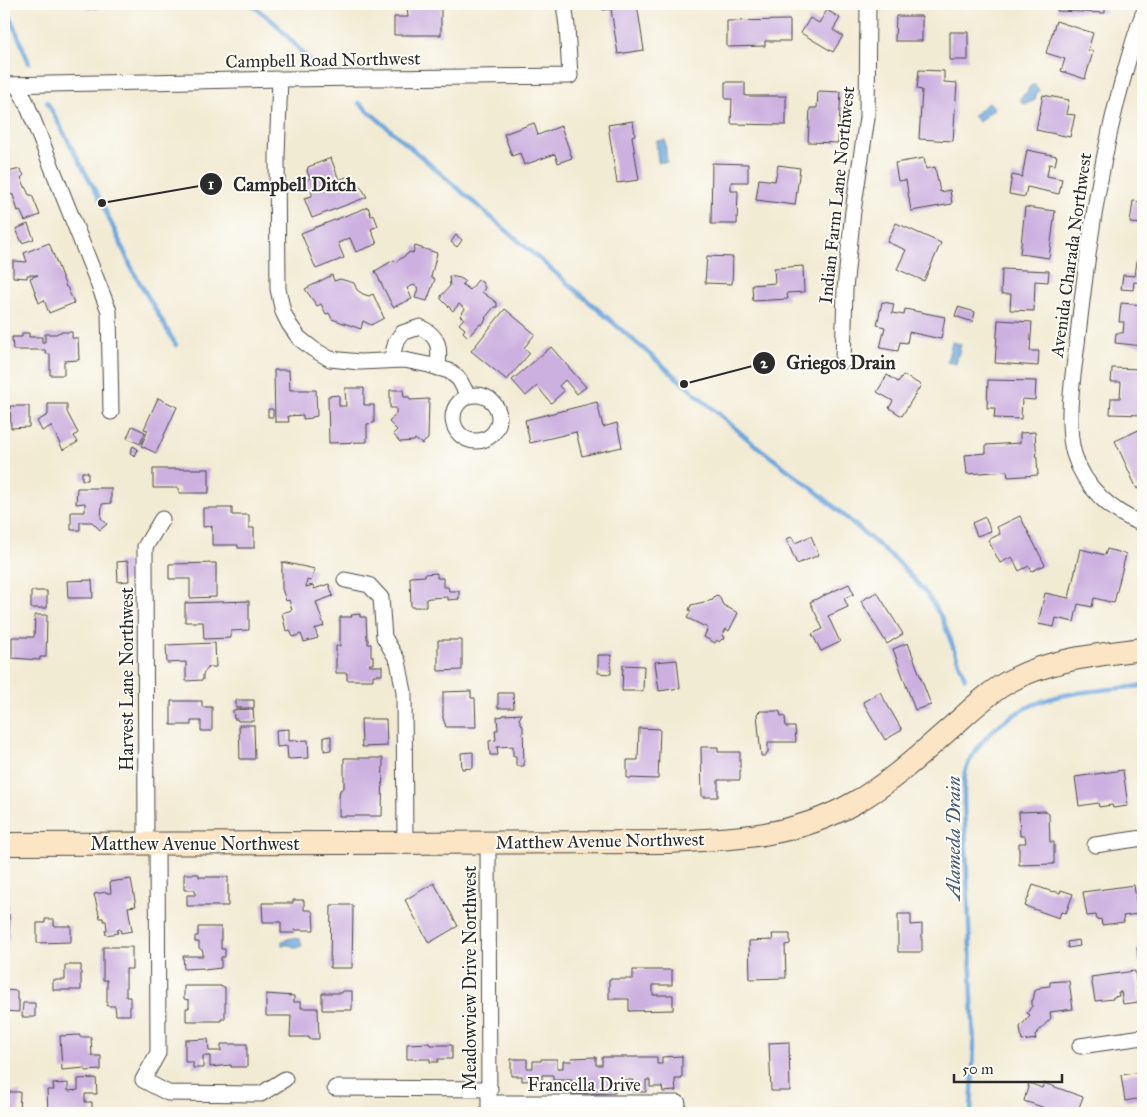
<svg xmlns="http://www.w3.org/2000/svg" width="1147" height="1117" font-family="'IM FELL Great Primer',serif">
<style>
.water{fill:#6da7dd;stroke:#4c6984}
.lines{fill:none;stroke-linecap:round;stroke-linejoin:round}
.stream{stroke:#6da7dd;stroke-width:4.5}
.building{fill:#ccb0e0}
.street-casing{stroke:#494844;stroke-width:17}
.secondary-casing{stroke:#494844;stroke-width:24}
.street{stroke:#fff;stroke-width:15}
.secondary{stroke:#fce5c4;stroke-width:22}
.labels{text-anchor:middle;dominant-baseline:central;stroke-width:4;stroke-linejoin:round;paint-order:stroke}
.street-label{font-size:18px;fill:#2b2b2b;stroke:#fdfcf7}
.water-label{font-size:19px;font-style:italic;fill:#455d72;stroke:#fdfcf7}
.leader{fill:none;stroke:#2b2b2b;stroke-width:2}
.callout-dot{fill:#2b2b2b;stroke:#fdfcf7;stroke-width:2}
.mark-label{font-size:15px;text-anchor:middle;font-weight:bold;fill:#fff}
.callout-label{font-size:19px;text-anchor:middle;font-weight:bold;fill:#2b2b2b;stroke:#fdfcf7;stroke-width:4;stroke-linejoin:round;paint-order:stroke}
</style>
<rect width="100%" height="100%" fill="#fdfcf7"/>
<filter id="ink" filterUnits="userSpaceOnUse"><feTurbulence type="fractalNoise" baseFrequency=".02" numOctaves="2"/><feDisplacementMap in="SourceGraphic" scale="10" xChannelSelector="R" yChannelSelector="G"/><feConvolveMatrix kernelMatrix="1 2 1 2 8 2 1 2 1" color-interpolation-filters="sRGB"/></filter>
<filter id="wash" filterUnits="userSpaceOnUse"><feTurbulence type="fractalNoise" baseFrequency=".0096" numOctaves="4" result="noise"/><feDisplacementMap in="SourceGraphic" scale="20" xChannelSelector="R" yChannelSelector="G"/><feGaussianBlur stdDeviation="1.12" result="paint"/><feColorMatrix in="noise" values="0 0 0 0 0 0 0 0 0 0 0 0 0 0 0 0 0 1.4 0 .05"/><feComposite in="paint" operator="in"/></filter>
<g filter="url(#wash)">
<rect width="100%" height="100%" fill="#f2ebd4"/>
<path class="water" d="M1033,85H1035L1039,90L1036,95L1035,100L1026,104L1022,103L1020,98L1027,92L1030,86Z
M989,102L995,108L979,122L973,116Z
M665,140L667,162H658L656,141Z
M952,342L961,344L956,364L947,362Z
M291,938L300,939L302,946L297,948L289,945H282V941Z"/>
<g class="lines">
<path class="stream" d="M5,4L29,63
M251,4L275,23L310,61
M47,102L102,203L133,271L176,345
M359,103L750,441L818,493L900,564L927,594L942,618L965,678
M971,1113L974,1046L964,803C964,793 963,779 966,769C983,727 1027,701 1071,694C1095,690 1119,688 1143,686"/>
</g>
<g id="blocks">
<path class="building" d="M84,4H105L96,9L91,8L88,10Z
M414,4H441V35H394V17H408L407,5Z
M602,4H637L644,50L618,54L611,9L603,10Z
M1057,4H1105V13L1057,11Z
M827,10L840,18L833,30L843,36L833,52L801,33L810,18L819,23Z
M896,16H922V41H895Z
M790,20V41H765V46L727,47V21Z
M1056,21L1093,33L1088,50L1093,52L1085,79L1061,71L1065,59L1046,53Z
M950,32H968V60H950Z
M919,70L944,71V82L957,83L953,141L919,139L922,90L917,89Z
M725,82H745V96H786V125L731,124L732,99H725Z
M818,91L841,92L838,143L808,142L810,108H817Z
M1043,95L1069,100L1066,114L1075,115L1070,137L1036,130Z
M633,121L635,135L632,136L639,180L617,183L608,125Z
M534,123L538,135L561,126L572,158L558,163L555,154L524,165L520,153L512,156L504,134Z
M1027,150L1057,156L1055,165L1049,164L1047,176L1062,179L1059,194L1027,187L1025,197L1009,194L1012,175L1022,177Z
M331,158L339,180L349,176L363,190L367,197L312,218L304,198L312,196V193L306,181L310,178L307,171L308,167Z
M924,158L926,169L935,167L940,192L950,190L952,204L911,211L906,180L898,181L895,163Z
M712,163L748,164V182H731V191H738L737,224H711Z
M778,165L800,168L795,205L756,200L759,179L775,181Z
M20,169L24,175L21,178L29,195H32L40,215L25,221L20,210L18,211L13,195L9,194L8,172Z
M1133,201L1143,202V224L1130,223Z
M368,207L371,216L374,215L378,226L371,229L377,244L356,252L350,238L338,243L344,258L316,269L301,233Z
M1025,207L1055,211L1049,258L1020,254Z
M896,223L941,243L924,281L897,269L906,250L887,242Z
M28,224L34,239L22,243L16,229Z
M456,235L462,240L457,247L451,242Z
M49,243L66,287H67L74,303L49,313L44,300L39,303L30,278L38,275H27V278L13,277V261L27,262L24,253Z
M415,246L437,253L431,277L435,279L427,301L415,298L418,288L414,285L407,288L412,299L393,307L375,271L394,260L396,262L410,252L413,253Z
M1139,247L1143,248V283L1134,282L1133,290L1121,289L1123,275L1135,276Z
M707,256L733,257L732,284L705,283Z
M803,266L804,292L787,293L788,299L753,301L752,285L775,283L774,268Z
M1002,269L1049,271L1048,282L1035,281L1034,311L1010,310L1011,294H1001Z
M332,275L334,281L340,279L354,283L357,290L363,294L369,296L373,294L384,318L371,325L363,321L361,329L332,319L329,313L326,314L321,304L317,306L305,289Z
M449,276L460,278L465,281L462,284L470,290L478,280L482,282L485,288L482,292L497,303V307H494L485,318L486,319L482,325L480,324L468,337L463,332L465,329L459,324L464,318L460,316L465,309L459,304L453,311L441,299V296L450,286Z
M882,302L894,304L892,313L904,315L905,309L945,317L941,339L909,332L907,343L900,342L898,351L880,348L885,327L877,325Z
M1121,303L1143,305V346L1115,343L1116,333H1123L1124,322H1119Z
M958,307L975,312L973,322L955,316Z
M505,309L535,334L524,348L530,353L507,380L471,351Z
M998,320L1032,322L1030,351H1039L1038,366L995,363Z
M60,332H72V338H78L79,360L64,361V375H50V354H46L45,350H13L12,337H22V333H29V337H42V342H45V334H56Z
M551,347L586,387L577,394L565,380L559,386L564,391L551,403L537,386L526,396L512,380Z
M1112,368L1143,369V415L1110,414L1111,398H1120L1121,382H1111Z
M274,370H289L290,390H316L317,416L312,417V418L303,419V415L288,416L289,422H275Z
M887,375L898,382L903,375L921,385L902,416L889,408L893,401L877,392Z
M988,380L1036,381L1035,400L1022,399L1021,419L994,418L995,408H987Z
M345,388H364V405H374V423L367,424V442L329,443L328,396L339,395V406H346Z
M390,390H403L404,397H409L410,400L429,399L428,439L422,444L415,439L414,441L400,442L393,434L397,430L389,422L396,414V408H390Z
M158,398L177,407L156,453L141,446L148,430L144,429Z
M597,402L603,427L617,423L622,447L582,456L576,432L530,443L525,420Z
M48,404H67V412L78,433L74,436L78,442L63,450L51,426L42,431L37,421L48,415Z
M10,406H29V427L11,428Z
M268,409H273V417H268Z
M132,426L145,432L140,444L127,438Z
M1143,428V486L1137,489L1115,441Z
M1035,432L1038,475L1008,477L1007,471L967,474L965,455L986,453V445L1020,443V433Z
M133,446L138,449L135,456L130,453Z
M153,469H209V493H179V488H153Z
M82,472H88V480H82Z
M77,488H111V503L102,504L101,518L107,524L100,530L92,522H80V530H71V512H85V503L76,504Z
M203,508H232V515H249V528H254V548H238V545H212V526L203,527Z
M1020,516L1045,565L1032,571L1029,566L1019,571L1012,557L1000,563L988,540L1000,534L997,527Z
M985,517L991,531L977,536L972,523Z
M811,536L819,555L797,564L786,539L792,537L795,543Z
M1080,549L1105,555L1107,549L1126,554L1114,603L1094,598L1092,607L1078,604L1074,622L1056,618L1054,627L1038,624L1045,593L1069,598Z
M1142,557H1143V602L1140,601Z
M128,561L129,581L118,582L117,562Z
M282,562L315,569L311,581L307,580L306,587L313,585L314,589L329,584L333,596L316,602L324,626L315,629L318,638L304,642L301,634L293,637L290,630L286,631L282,613L292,610L289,600L286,601L282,589Z
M216,563V597L190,598V579H169V564Z
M437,573V578H443V587H448L449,591H459V599L448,600V597L430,598L426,599V607H411L410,577L425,576V574Z
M92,580L93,598H68L67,581Z
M849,584L854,594L844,598L848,607L828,616L840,642L821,651L812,634L823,629L810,602Z
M31,591H47V608H31Z
M877,592L903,634L887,644L861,601Z
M716,595L719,596L723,605L738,613L729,631L726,629L722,636L725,637L724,640L722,639L719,642L717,640L715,643L704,637L708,628L687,618L691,611L689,610L691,605L713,600V598Z
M249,601V630L231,631V638L204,639L203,622H185V603Z
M360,614V617H366L367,639H368V644H371V656H373V664H369L370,666H382V675H373V680H347V673H336V646H340V617H352L351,615Z
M35,615H47L46,657H40V660L12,658V637H34Z
M438,640H462V670L438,671Z
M215,643L216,667H209L203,674V680L186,681V662L167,663L166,645Z
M908,643L931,705L915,710L893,649Z
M598,655H611V674L598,673Z
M677,660L680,688L659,691L655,662Z
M623,665L644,666L643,691H622Z
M471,691V698H475L476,727H446L443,718V692Z
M880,692L902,730L885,740L863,702Z
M498,693H513L514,708H498Z
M236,700H254V708H236Z
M171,701H202V707H212V731H201V721H191V725H171Z
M253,709L254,721H238L237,719H234L233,710Z
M760,711H778L780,712L781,716L785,717L786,727H795L796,742H768V752L766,756H761L757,714Z
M522,714L519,719L523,727L524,766H516V756H513V746L497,747L498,755H490L489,741L496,740L495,730H498L497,717L503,716V715Z
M361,719H386L387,746L362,747Z
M239,725H254L255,759H240Z
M639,728L660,729L658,779L627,778V760H638Z
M289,729V741L308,740L309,758L288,759L287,746L277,747L276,730Z
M331,736V750L324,751V737Z
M701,747H718V752H740V780H718V797H702Z
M473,752V768L462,769L461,753Z
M344,758H383L382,816H339V798L340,790L344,788Z
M1143,763V785H1141L1138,764Z
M1123,770L1128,806L1113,808L1112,805L1099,807L1098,803L1079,806L1075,777Z
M1045,811L1049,814L1050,842H1054V864L1019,865V843H1026L1025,836H1020L1019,812Z
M184,874H199V877H228V906H187V895H195V890H184Z
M131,879L136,906L128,907L132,931L121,933L120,929L117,930L118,933L106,935L105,930H107L106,921H104L103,918H100L94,894L107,892V893H111L110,882Z
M434,883L458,926L429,943L405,900Z
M1033,885L1053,892V891L1060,893L1061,890L1073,894L1066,913L1061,912L1059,918L1025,906Z
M1134,885L1138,914L1123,916L1124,922L1102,925L1101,919L1097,920L1096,915L1087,916L1083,892Z
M293,900H304V910H311L313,913L314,930H294L295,933H281V922H263L262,903H293Z
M331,905H353L352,968H330Z
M4,907H8L7,914H9V940H4Z
M898,914H911V925L922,924V952H898Z
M45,919H54V926H71V942L37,943V923H45Z
M198,927H221V949H225V957H221V968L204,970L203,968L184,969L183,956H203V951L199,948V942H195V936H198Z
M772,934H790V944L785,945L786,978L750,979L749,941L773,940Z
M1079,940L1080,946L1068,948L1067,942Z
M103,947H132V969H126V997H130V1015H116L115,1006H107V980H103Z
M1143,947V963H1139L1137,948Z
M65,965H81V990H53V980H65Z
M633,970H672V985H653V995H673V1010L629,1011V999H609V979H633Z
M1135,971L1139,1002L1123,1004L1121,992H1118L1119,996L1113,997V999L1095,1001L1091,977Z
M1061,981H1069L1073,1009L1050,1012L1051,1018L1035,1035L1036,1039L1022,1041L1020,1027L1030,1015L1027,1013L1032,1006V1000H1033L1035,991L1041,987L1050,986V982Z
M184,986H221V987H225V1019H221V1021H186V1008H189V1000L184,999Z
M4,990L17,991V1000H19V1012L4,1011Z
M342,991H352V1010H322V993H342Z
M266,994L294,996V1002H301V1008H318L319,1039H309V1037H290L291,1016H266Z
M23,1003H35V1017H22Z
M80,1035V1037H91L92,1056H101V1070L85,1071V1068L62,1070L60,1036Z
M208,1039L209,1051H221V1044H247V1067H231V1065L210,1067V1056H203V1068H193V1062H185V1040Z
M789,1042L790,1091H771L769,1043Z
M429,1043L430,1045H452V1059H438V1062H430V1059H407V1044Z
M682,1056V1079H675L676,1091L663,1092L662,1087H650V1080H646V1092H633V1080H615V1093L572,1094V1080H553V1075H542V1080L522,1081V1076H511V1059H527V1068H533V1061H541V1059H557V1068H563V1061H572L571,1058L596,1057V1065H602V1057H657V1064H662V1057Z
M1142,1072L1143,1076V1098L1125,1101L1121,1075Z
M96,1078L97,1094H85V1102H92V1113H48L47,1090H54L53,1084L68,1083V1091L78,1090V1079Z
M1029,1083L1042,1088L1044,1083L1083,1097L1077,1113H1060L1024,1101Z
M6,1092H20L19,1113H4Z
M1143,1101V1113H1141L1139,1102Z"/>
</g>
</g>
<g filter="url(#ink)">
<use href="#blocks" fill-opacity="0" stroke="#494844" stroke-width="1"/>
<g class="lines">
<defs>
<path id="street" d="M1143,14C1132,42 1125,72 1117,101C1097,181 1086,262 1077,344C1073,376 1065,423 1074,454C1084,487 1111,512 1143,524
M280,79L277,155L278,289L283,312L289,324L299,338L313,349L330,359L360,362L404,360L429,365L449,371L459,379L468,396
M4,85L280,79L570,76L567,26L564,4
M17,85L26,102L109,311L111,412
M391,360L396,342L402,333L420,327C440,337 440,347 438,368
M843,361L845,289L853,211L867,118L868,4
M453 418a23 23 0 1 1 46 0a23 23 0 1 1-46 0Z
M345,580L369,585L381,598L384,637L398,661L404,692L405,843
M488,842L489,1113
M157,844L158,1053L143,1080L168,1093L261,1094L285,1079
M146,845L145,547L162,519
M1095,845L1143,838
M1080,1046L1143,1037
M335,1088L490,1089
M489,1103H678"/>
<path id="secondary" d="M4,844L667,842C733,839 795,837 854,803C892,782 923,752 955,724C972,709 988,693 1008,682C1049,659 1098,655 1143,649"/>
</defs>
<use href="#street" class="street-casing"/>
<use href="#secondary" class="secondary-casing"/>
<use href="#street" class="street"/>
<use href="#secondary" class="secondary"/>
</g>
</g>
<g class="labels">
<g class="street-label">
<text transform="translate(323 60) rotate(-1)">Campbell Road Northwest</text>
<text transform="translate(837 195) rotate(-84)">Indian Farm Lane Northwest</text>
<text transform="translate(1071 255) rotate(-82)">Avenida Charada Northwest</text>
<text transform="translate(127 679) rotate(-90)">Harvest Lane Northwest</text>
<text transform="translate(600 841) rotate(-1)">Matthew Avenue Northwest</text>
<text x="195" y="844">Matthew Avenue Northwest</text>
<text transform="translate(470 978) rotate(-90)">Meadowview Drive Northwest</text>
<text x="584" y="1085">Francella Drive</text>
</g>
<g class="water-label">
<text transform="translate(953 838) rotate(-90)">Alameda Drain</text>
</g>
</g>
<path class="leader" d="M102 203L211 184M684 384L764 363"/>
<g class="callout-dot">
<circle cx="102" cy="203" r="5"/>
<circle cx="684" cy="384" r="5"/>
<circle cx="211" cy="184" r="12"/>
<circle cx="764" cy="363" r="12"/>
</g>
<g class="mark-label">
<text x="211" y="189">1</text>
<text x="764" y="368">2</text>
</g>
<g class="callout-label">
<text x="295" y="191">Campbell Ditch</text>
<text x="841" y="369">Griegos Drain</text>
</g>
<rect width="1147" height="1117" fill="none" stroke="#fdfcf7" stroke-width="20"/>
<path d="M954 1074v8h108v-8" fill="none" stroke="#2b2b2b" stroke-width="2.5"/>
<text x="962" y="1074" font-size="15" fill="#2b2b2b" stroke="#fdfcf7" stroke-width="4" paint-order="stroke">50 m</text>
</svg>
